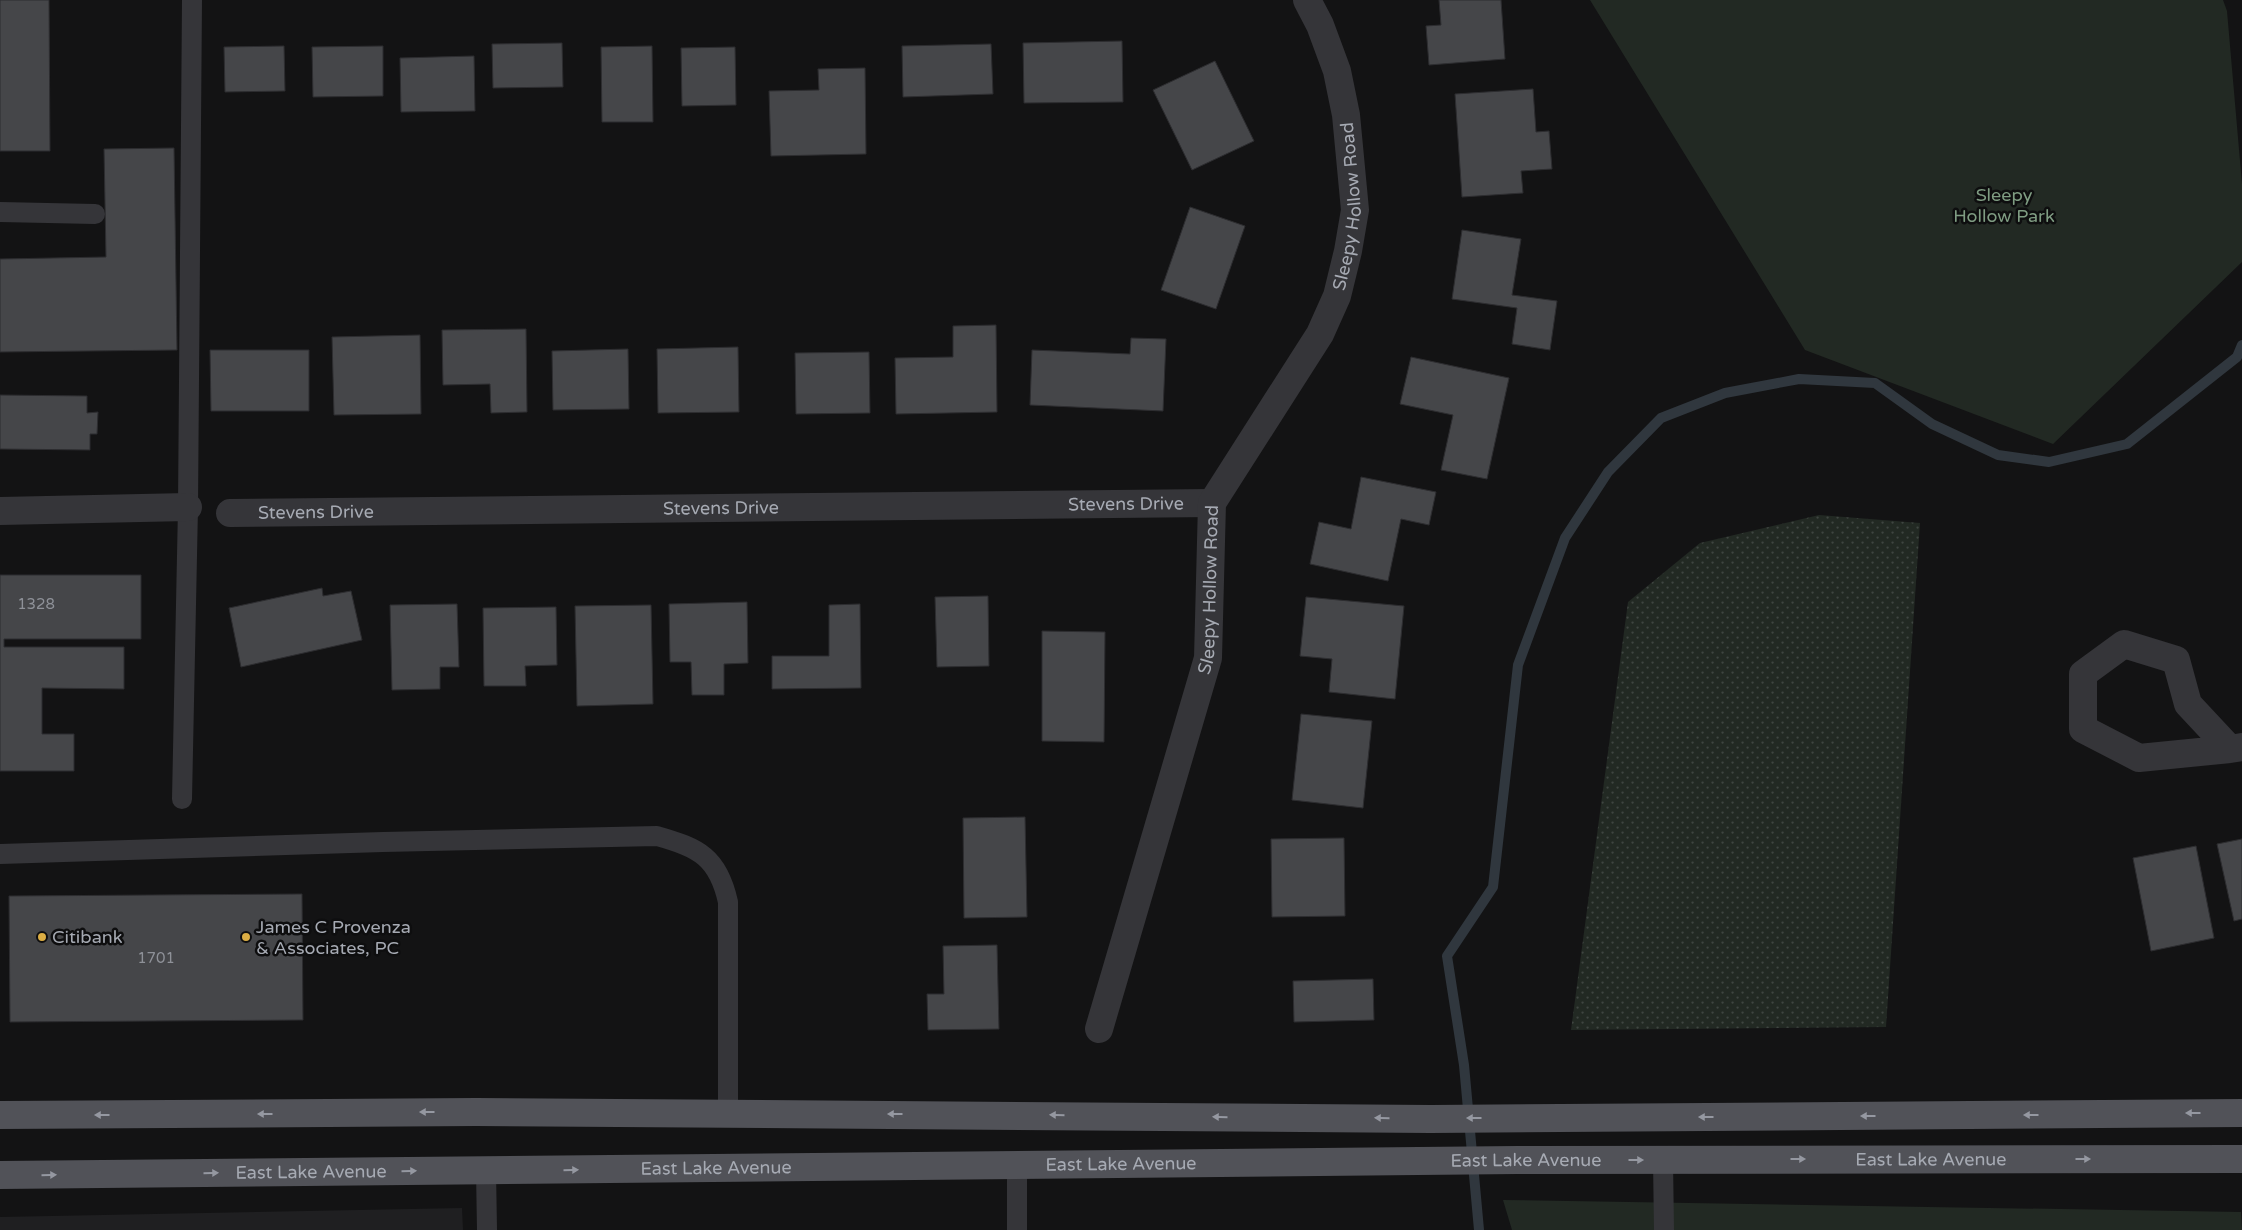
<svg xmlns="http://www.w3.org/2000/svg" width="2242" height="1230" font-family="'Varela Round',sans-serif">
<style>
.built{fill:#1f1f21}
.grass{fill:url(#grass-dots)}
.green{fill:#222923}
.lines{fill:none;stroke-linecap:round;stroke-linejoin:round}
.stream{stroke:#30373e;stroke-width:10}
.building{fill:#454649;stroke:#2d2d30}
.service{stroke:#353539;stroke-width:20}
.minor{stroke:#353539;stroke-width:28}
.primary{stroke:#515258;stroke-width:28}
.oneway{fill:#9598a1}
.poi-dot{fill:#dcae44;stroke:#0e0e0f;stroke-width:2}
.labels{text-anchor:middle;dominant-baseline:central;stroke-width:5;stroke-linejoin:round;paint-order:stroke}
.number-label{font-size:15px;fill:#8e9198}
.park-label{font-size:18px;fill:#7f9c82;stroke:#0e0e0f}
.street-label{font-size:18px;fill:#a6aab3;stroke:#0e0e0f}
.poi-label{font-size:18px;fill:#a6aab3;stroke:#0e0e0f;text-anchor:start}
</style>
<defs>
<pattern id="grass-dots" width="8" height="8" patternUnits="userSpaceOnUse" patternTransform="scale(1.25)"><rect width="8" height="8" fill="#222923"/><path d="M2 2h.1M6 6h.1" fill="none" stroke="#3f4541" stroke-width="1.8" stroke-linecap="round"/></pattern>
</defs>
<rect width="100%" height="100%" fill="#131314"/>
<path class="built" d="M462,1208L463,1230H0V1217Z"/>
<path class="grass" d="M1819,515L1920,523L1886,1027L1571,1030L1628,602L1700,543Z"/>
<path class="green" d="M1590,0H2223L2227,11L2242,184V262L2053,444L1805,350Z
M1503,1200L2241,1212L2242,1230H1512Z"/>
<g class="lines">
<path class="stream" d="M1479,1230L1464,1065L1447,956L1493,887L1518,665L1565,538L1608,472L1661,418L1725,393L1799,379L1875,383L1932,424L1998,455L2049,462L2127,444L2237,357L2242,345"/>
</g>
<path class="building" d="M0,0H49L50,151H0Z
M1439,0H1501L1505,59L1429,65L1426,26L1441,25Z
M1122,41L1123,102L1024,103L1023,43Z
M562,43L563,87L493,88L492,44Z
M991,44L993,94L903,97L902,46Z
M284,46L285,91L225,92L224,47Z
M383,46V96L313,97L312,47Z
M652,46L653,122H602L601,47Z
M735,47L736,105L682,106L681,48Z
M474,56L475,111L401,112L400,58Z
M1215,61L1254,141L1192,170L1153,90Z
M865,68L866,154L771,156L769,91L819,90L818,69Z
M1533,89L1536,132L1549,131L1552,169L1521,171L1523,193L1462,197L1455,94Z
M174,148L177,350L0,352V259L106,257L104,149Z
M1190,207L1245,226L1216,309L1161,290Z
M1462,230L1521,239L1512,295L1557,301L1550,350L1512,344L1517,308L1452,299Z
M996,325L997,412L896,414L895,358L953,357V326Z
M526,329L527,412L491,413L490,384L443,385L442,330Z
M420,335L421,414L334,415L332,337Z
M1131,338L1166,339L1163,411L1030,405L1032,350L1130,354Z
M738,347L739,412L658,413L657,349Z
M628,349L629,409L553,410L552,351Z
M210,350H309V411H211Z
M869,352L870,413L796,414L795,353Z
M1411,357L1509,378L1487,479L1441,470L1453,415L1400,404Z
M0,395L87,396V413L98,412L97,434H90V450L0,449Z
M1361,477L1436,492L1429,525L1401,519L1388,581L1310,564L1319,522L1351,529Z
M0,575H141V639H4V647H124V689L42,688V734H74V771H0Z
M322,588L323,596L351,591L362,640L241,667L229,608Z
M988,596L989,666L937,667L935,597Z
M1306,597L1404,606L1395,699L1329,692L1332,659L1300,656Z
M747,602L748,663L724,664V695H692L691,662H670L669,604Z
M457,604L459,667H440V689L392,690L390,605Z
M860,604L861,688L772,689V656H829V605Z
M651,605L653,704L577,706L575,606Z
M556,607L557,665L525,666L526,686H484L483,608Z
M1042,631L1105,632L1104,742L1042,741Z
M1301,714L1372,721L1363,808L1292,800Z
M1025,817L1027,917L964,918L963,818Z
M1344,838L1345,916L1272,917L1271,839Z
M2242,839V919L2234,921L2217,844Z
M2196,846L2214,938L2151,951L2133,858Z
M302,894L303,1020L10,1022L9,896Z
M997,945L999,1029L928,1030L927,994H944L943,946Z
M1373,979L1374,1020L1294,1022L1293,981Z"/>
<g class="lines">
<path class="service" d="M0,212L95,214
M182,799L188,507L192,0
M0,854L383,842L657,836C699,848 718,857 728,902V1113
M1663,1160L1664,1230
M486,1170L487,1230
M1017,1230V1165"/>
<g class="minor">
<path d="M0,511L188,507"/>
<path id="s1" d="M230,513L1212,503"/>
<path d="M2230,749L2188,704L2176,660L2124,644L2083,674V729L2139,758L2230,749L2242,747"/>
<path id="s2" d="M1099,1029L1208,658L1212,503L1320,334L1337,296L1348,251L1355,210L1346,115L1337,71L1320,25L1307,0"/>
</g>
<g class="primary">
<path d="M0,1115L476,1112L1431,1119L2242,1113"/>
<path id="s3" d="M0,1175L1517,1160L2242,1159"/>
</g>
</g>
<defs><path id="oneway-solid" d="M-6-.8H1V-3.2L6.5 0L1 3.2V.8H-6Z" transform="scale(1.25)"/></defs>
<g class="oneway">
<use href="#oneway-solid" transform="translate(427 1112) rotate(180)"/>
<use href="#oneway-solid" transform="translate(2193 1113) rotate(180)"/>
<use href="#oneway-solid" transform="translate(265 1114) rotate(180)"/>
<use href="#oneway-solid" transform="translate(895 1114) rotate(-180)"/>
<use href="#oneway-solid" transform="translate(102 1115) rotate(180)"/>
<use href="#oneway-solid" transform="translate(1057 1115) rotate(-179)"/>
<use href="#oneway-solid" transform="translate(2031 1115) rotate(180)"/>
<use href="#oneway-solid" transform="translate(1868 1116) rotate(180)"/>
<use href="#oneway-solid" transform="translate(1220 1117) rotate(-179)"/>
<use href="#oneway-solid" transform="translate(1706 1117) rotate(180)"/>
<use href="#oneway-solid" transform="translate(1382 1118) rotate(-179)"/>
<use href="#oneway-solid" transform="translate(1474 1118) rotate(180)"/>
<use href="#oneway-solid" transform="translate(1798 1159)"/>
<use href="#oneway-solid" transform="translate(2083 1159)"/>
<use href="#oneway-solid" transform="translate(1636 1160)"/>
<use href="#oneway-solid" transform="translate(571 1170) rotate(-1)"/>
<use href="#oneway-solid" transform="translate(409 1171) rotate(-1)"/>
<use href="#oneway-solid" transform="translate(211 1173) rotate(-1)"/>
<use href="#oneway-solid" transform="translate(49 1175) rotate(-1)"/>
</g>
<g class="poi-dot">
<circle cx="42" cy="937" r="5"/>
<circle cx="246" cy="937" r="5"/>
</g>
<g class="labels">
<g class="number-label">
<text x="36" y="604">1328</text>
<text x="156" y="958">1701</text>
</g>
<g class="park-label">
<text x="2004" y="195">Sleepy<tspan x="2004" dy="21">Hollow Park</tspan></text>
</g>
<g class="street-label">
<text stroke="none"><textPath href="#s2" startOffset="875">Sleepy Hollow Road</textPath></text>
<text stroke="none"><textPath href="#s1" startOffset="896">Stevens Drive</textPath></text>
<text stroke="none"><textPath href="#s1" startOffset="491">Stevens Drive</textPath></text>
<text stroke="none"><textPath href="#s1" startOffset="86">Stevens Drive</textPath></text>
<text stroke="none"><textPath href="#s2" startOffset="455">Sleepy Hollow Road</textPath></text>
<text stroke="none"><textPath href="#s3" startOffset="1931">East Lake Avenue</textPath></text>
<text stroke="none"><textPath href="#s3" startOffset="1526">East Lake Avenue</textPath></text>
<text stroke="none"><textPath href="#s3" startOffset="1121">East Lake Avenue</textPath></text>
<text stroke="none"><textPath href="#s3" startOffset="716">East Lake Avenue</textPath></text>
<text stroke="none"><textPath href="#s3" startOffset="311">East Lake Avenue</textPath></text>
</g>
<g class="poi-label">
<text x="256" y="927">James C Provenza<tspan x="256" dy="21">&amp; Associates, PC</tspan></text>
<text x="52" y="937">Citibank</text>
</g>
</g>
</svg>
